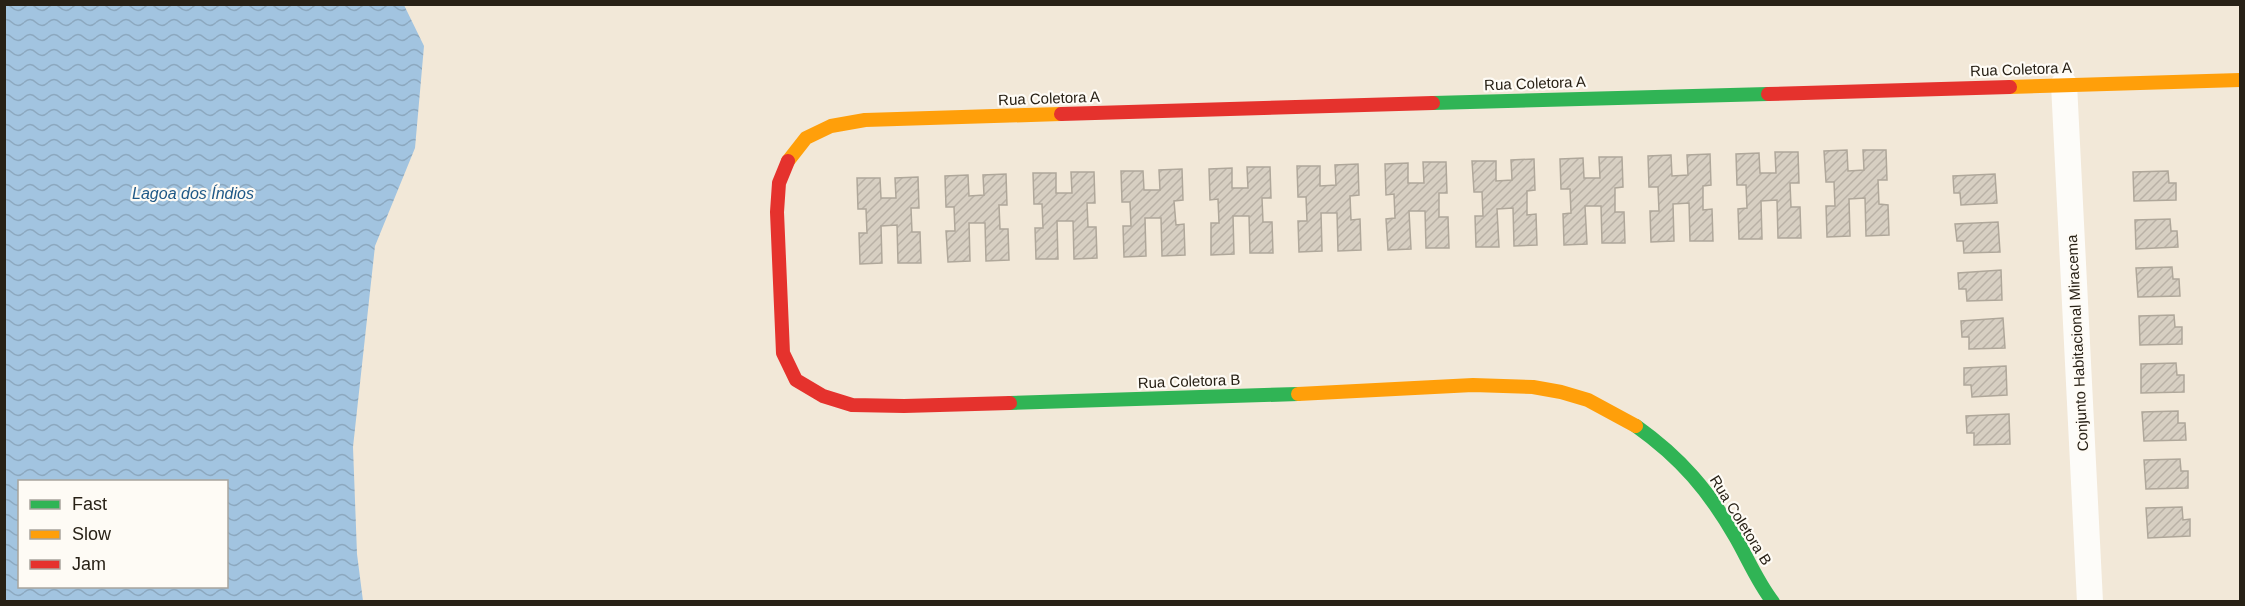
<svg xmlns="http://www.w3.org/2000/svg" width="2245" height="606" font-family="Helvetica,sans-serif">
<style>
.water{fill:url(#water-waves);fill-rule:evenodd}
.building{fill:url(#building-hatch);stroke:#afa79a;stroke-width:1.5}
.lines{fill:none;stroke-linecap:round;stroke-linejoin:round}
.street{stroke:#fdfcf9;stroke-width:26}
.fast{stroke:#30b455;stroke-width:14}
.slow{stroke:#ff9f0a;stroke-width:14}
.jam{stroke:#e5322d;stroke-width:14}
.labels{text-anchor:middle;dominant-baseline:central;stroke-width:4.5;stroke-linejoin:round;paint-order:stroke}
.street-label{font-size:15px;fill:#282116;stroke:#fefbf5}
.water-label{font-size:16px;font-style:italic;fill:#205987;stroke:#fefbf5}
</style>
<defs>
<pattern id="water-waves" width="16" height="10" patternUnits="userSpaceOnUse" patternTransform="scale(1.5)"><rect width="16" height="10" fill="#a2c4e0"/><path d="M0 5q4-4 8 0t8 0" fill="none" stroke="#8ca8bf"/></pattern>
<pattern id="building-hatch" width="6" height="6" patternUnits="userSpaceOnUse" patternTransform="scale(1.5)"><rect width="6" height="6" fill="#d7cfc2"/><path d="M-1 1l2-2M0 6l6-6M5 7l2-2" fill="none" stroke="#b9b1a6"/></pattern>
</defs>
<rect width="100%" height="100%" fill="#f2e8d8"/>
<path class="water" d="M4,5H404L424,46L415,148L375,246L353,447L357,554L363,601H5ZM20,482H226V586H20Z"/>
<path class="building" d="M1847,150L1848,171L1864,170L1863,150H1886L1887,180H1878L1879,204L1888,205L1889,235L1866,236L1865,198L1849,199L1850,236L1827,237L1826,206H1835L1834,182H1826L1824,151Z
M1775,152H1798L1799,183H1790L1791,207H1800L1801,238H1778L1777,200L1761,201L1762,239H1739L1738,209L1747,208L1746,185H1737L1736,154L1759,153L1760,173H1776Z
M1710,154L1711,185L1703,186V210L1712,209L1713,241H1690L1689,203L1673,204L1674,241L1651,242L1650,211H1659L1658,187H1649L1648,156L1671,155L1672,176L1688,175L1687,155Z
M1599,157H1622L1623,187L1615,188V212H1624L1625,243H1602L1601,206H1585L1587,244L1564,245L1563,214L1571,213L1570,189H1561L1560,159L1583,158L1584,178H1600Z
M1534,159L1535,190L1527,191V215L1536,214L1537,245L1514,246L1513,208L1497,209L1499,247H1476L1475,216H1483L1482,192H1474L1472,161H1496V181L1512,180L1511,160Z
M1423,162H1446L1447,193H1439V217H1448L1449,248H1426L1425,211H1409L1411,249L1388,250L1386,219L1395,218L1394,194L1386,195L1385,164L1408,163V183H1424Z
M1358,164L1359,195L1350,196L1351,220L1360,219L1361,250L1338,251L1337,213H1321L1322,251L1299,252L1298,221H1307L1306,197H1298L1297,166H1320V186L1336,185L1335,165Z
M1247,167H1270L1271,198H1262L1263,222H1272L1273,253H1250L1249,216H1233L1234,254L1211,255V223H1219L1218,199L1210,200L1209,169L1232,168V188H1248Z
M1182,169L1183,200L1174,201L1176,225L1184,224L1185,255L1162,256L1161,218H1145L1146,256L1124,257L1123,226H1131L1130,202H1122L1121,171H1143L1144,190H1160L1159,170Z
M2168,171L2169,183H2176V200L2134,201L2133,172Z
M1071,172H1094L1095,203H1087L1088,227H1096L1097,258L1074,259L1073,221H1057L1058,259H1036L1035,228H1043L1042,204H1034L1033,173H1056V193H1072Z
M1006,174L1007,205H999L1000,229H1008L1009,260L986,261L985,223H969L970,261L948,262L946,231H955L954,207H946L945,176L968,175L969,196L984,195L983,175Z
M1995,174L1997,203L1961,205L1960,193H1954L1953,176Z
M918,177L919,208H911L912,232H920L921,263H898L897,225L881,226L882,263L860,264L859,233H867L866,209H858L857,178H880L881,198H896L895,178Z
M2170,219L2171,231H2177L2178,247L2136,249L2135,220Z
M1998,222L2000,252L1964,253L1963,241H1957L1955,224Z
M2172,267L2173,279H2179L2180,296L2138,297L2136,268Z
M2001,270L2002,300L1967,301L1966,289H1959L1958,273Z
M2174,315L2175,327H2182V344L2140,345L2139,316Z
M2003,318L2005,348L1969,349V337H1962L1961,321Z
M2176,363L2177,375H2184V392L2141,393V364Z
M2006,366L2007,395L1972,397L1971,385H1964V368Z
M2178,411V423H2185L2186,440L2144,441L2142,412Z
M2009,414L2010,444L1974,445V433H1967L1966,416Z
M2180,459L2181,471H2188V488L2146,489L2144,460Z
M2182,507L2183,520L2190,519V536L2148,538L2146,508Z"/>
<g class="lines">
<path class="street" d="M2064,84L2090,602"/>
<path class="fast" d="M1433,103L1768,94
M1010,403L1298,394
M1636,426C1681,458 1709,491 1736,538C1748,559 1758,583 1773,602"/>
<path class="slow" d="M2010,87L2240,80
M788,161L806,138L831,126L865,120L1061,114
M1298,394L1473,385L1533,387L1561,392L1588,400L1636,426"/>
<path class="jam" d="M1768,94L2010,87
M1061,114L1433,103
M788,161L779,183L777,212L783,353L796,380L823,396L852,405L904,406L1010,403"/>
</g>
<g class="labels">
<g class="street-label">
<text transform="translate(2021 69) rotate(-2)">Rua Coletora A</text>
<text transform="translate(1535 83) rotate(-2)">Rua Coletora A</text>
<text transform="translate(1049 98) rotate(-2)">Rua Coletora A</text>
<text transform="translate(2077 343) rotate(-93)">Conjunto Habitacional Miracema</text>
<text transform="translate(1189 381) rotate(-2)">Rua Coletora B</text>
<text transform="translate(1741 520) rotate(58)">Rua Coletora B</text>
</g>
<g class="water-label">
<text x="193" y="193">Lagoa dos Índios</text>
</g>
</g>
<rect width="2245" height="606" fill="none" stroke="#282116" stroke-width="12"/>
<rect x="18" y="480" width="210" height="108" fill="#fefbf5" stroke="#a8a49c" stroke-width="1.5"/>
<rect x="30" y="500" width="30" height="9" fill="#30b455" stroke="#a8a49c" stroke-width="1.5"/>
<text x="72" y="510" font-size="18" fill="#282116">Fast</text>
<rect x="30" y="530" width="30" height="9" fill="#ff9f0a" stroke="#a8a49c" stroke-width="1.5"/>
<text x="72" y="540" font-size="18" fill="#282116">Slow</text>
<rect x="30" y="560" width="30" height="9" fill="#e5322d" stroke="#a8a49c" stroke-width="1.5"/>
<text x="72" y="570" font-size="18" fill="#282116">Jam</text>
</svg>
